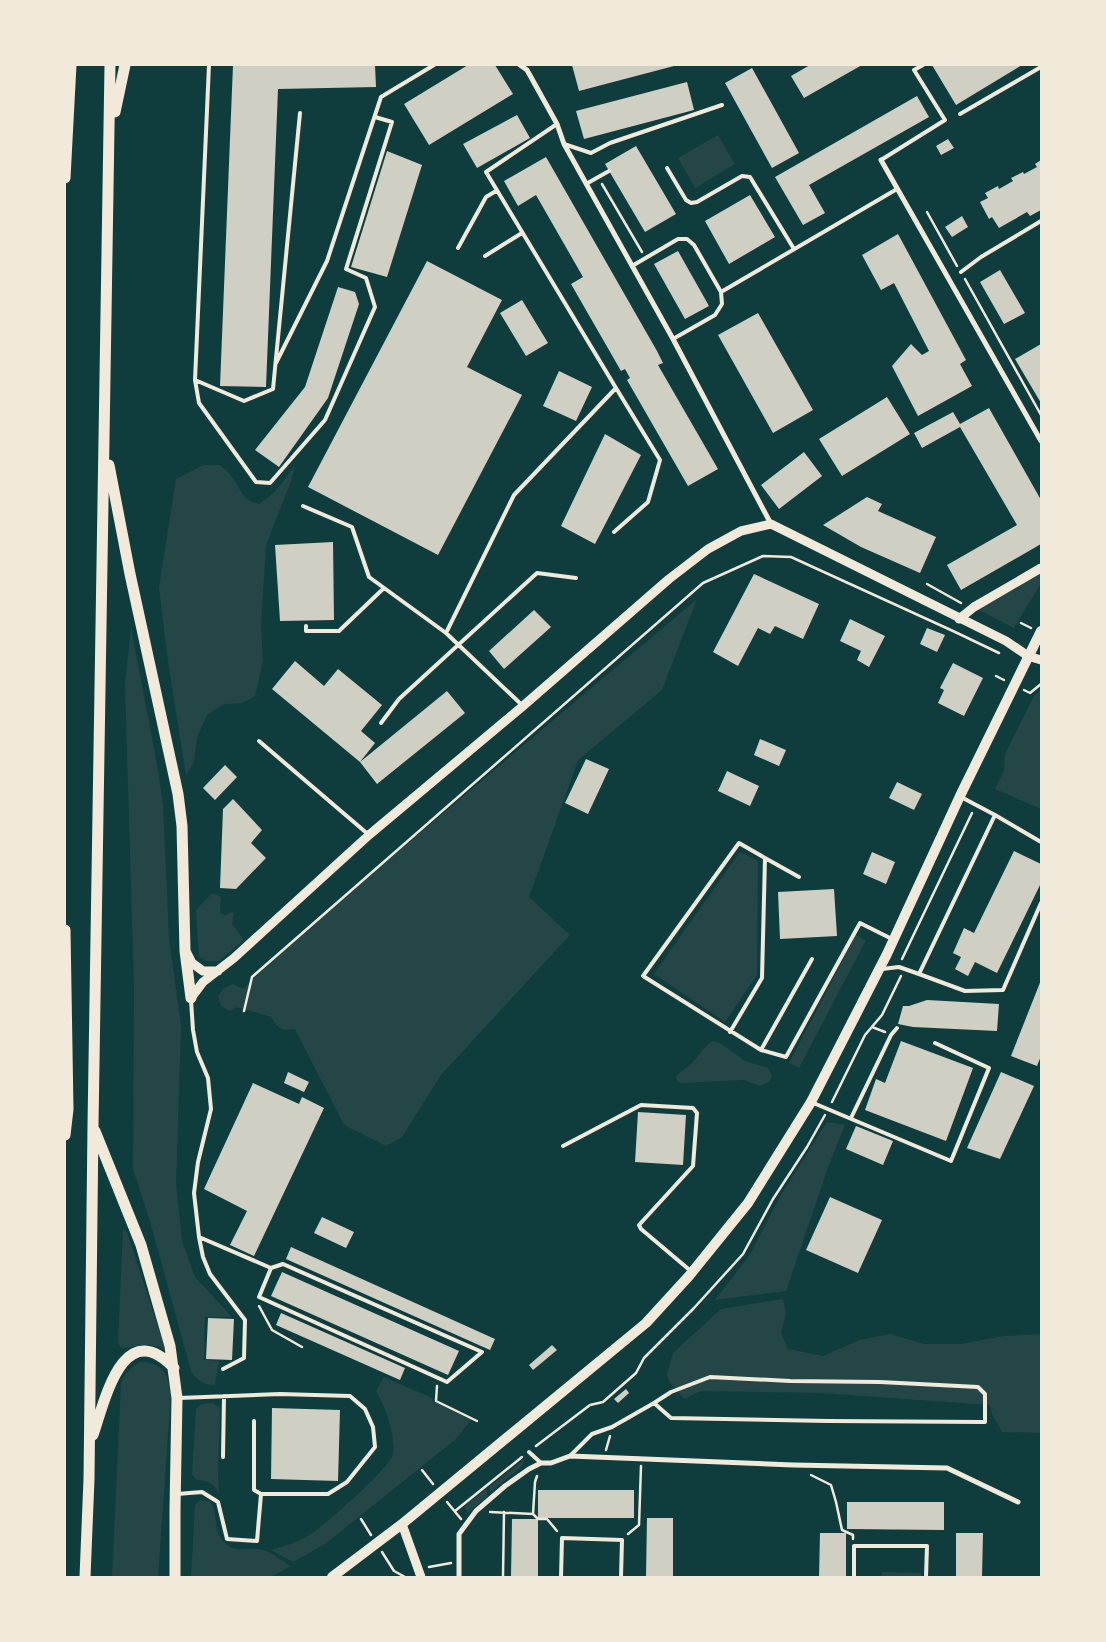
<svg xmlns="http://www.w3.org/2000/svg" width="1106" height="1642" font-family="'Source Sans 3',sans-serif">
<style>
.green{fill:#244646}
.building{fill:#cfcfc3}
.lines{fill:none;stroke-linecap:round;stroke-linejoin:round}
.path{stroke:#f1e9da;stroke-width:2.5}
.service{stroke:#f1e9da;stroke-width:4}
.minor{stroke:#f1e9da;stroke-width:5}
.tertiary{stroke:#f1e9da;stroke-width:9}
.secondary{stroke:#f1e9da;stroke-width:10}
.primary{stroke:#f1e9da;stroke-width:11}
</style>
<rect width="100%" height="100%" fill="#0f3d3e"/>
<path class="green" d="M718,135L735,164L695,188L678,158Z
M203,465H220C224,469 229,472 232,477C243,491 239,498 259,504C275,495 285,479 295,465L291,481L266,545L261,625L263,661L255,696L242,703L224,704L207,715L197,738L194,761L186,776L167,655L159,587L176,479Z
M1041,574V583L1014,628L977,609Z
M697,599L662,690L578,760L529,897L570,935L441,1075L402,1137L386,1146L344,1125L295,1029C282,1031 278,1029 271,1017L237,1007L230,1011L221,1006L218,996L224,988L233,984L243,989L305,930Z
M131,627L158,770L163,805L169,938L181,1026L176,1184L182,1241L195,1277L232,1317H205L204,1360L219,1361L215,1385C204,1385 197,1381 191,1371L151,1225L133,1169L134,987L125,684Z
M1041,689V809L995,789L1004,770L1005,754L1034,696Z
M740,852L758,861L757,975L725,1022L654,974Z
M212,893L221,897L220,913L226,915L231,912L234,913L232,924L244,940L219,961H206L199,957L196,910Z
M856,935L866,940L799,1068L789,1063Z
M713,1041L720,1043L745,1061L768,1068L772,1076L769,1082L760,1086L744,1080L681,1083L677,1081L676,1076L691,1064L708,1044Z
M827,1122L845,1125L829,1165L786,1291L715,1300L749,1256L781,1195Z
M123,1229L127,1232L166,1351C152,1340 137,1348 121,1348L118,1343Z
M783,1299L786,1313L781,1333L788,1349L823,1356L860,1340L890,1334L924,1344H962L1003,1336L1041,1334V1433L1002,1432L992,1414L990,1405L821,1393L701,1391L684,1399L670,1383L667,1375L673,1353L721,1309Z
M140,1362C164,1363 167,1373 171,1393L158,1577H112L121,1383C125,1373 131,1367 140,1362Z
M384,1377L432,1398L433,1401L471,1420L456,1439L325,1544L293,1562L271,1550C285,1546 299,1542 311,1534C325,1525 390,1468 393,1454C396,1437 385,1405 376,1391Z
M213,1403L220,1408L218,1475L219,1493C213,1483 209,1481 197,1480L192,1474L196,1409L201,1404Z
M525,1459L521,1467L491,1492L489,1487Z
M486,1489L488,1496L468,1513L464,1507Z
M200,1500L210,1501C219,1513 212,1528 223,1541C234,1555 249,1546 263,1550C272,1552 282,1561 290,1566L271,1577H191L195,1505Z
M882,1572L921,1573V1577H882Z"/>
<path class="building" d="M233,65H375L376,87L278,89L266,387L220,386Z
M468,65H495L513,94L429,145L404,104Z
M572,65H674V66L579,91Z
M810,65H862L804,98L791,76Z
M932,65H1022L956,105Z
M752,68L799,153L772,168L725,83Z
M687,82L694,110L584,139L576,111Z
M917,96L929,117L809,185L825,213L803,225L775,177Z
M517,115L530,138L477,168L463,144Z
M948,139L954,148L941,155L936,146Z
M636,146L676,214L645,232L605,164Z
M387,151L422,165L387,277L351,267Z
M546,157L657,351L663,363L658,365L718,469L688,486L627,380L630,378L625,369L621,371L571,284L583,277L536,195L518,206L504,181Z
M1041,160V210L1030,216L1027,212L999,228L992,217L989,219L980,202L988,198L985,193L998,186L999,189L1013,181L1011,178L1023,172L1024,174L1037,167L1035,164Z
M750,195L775,237L729,264L705,221Z
M962,216L968,227L952,237L945,227Z
M898,234L966,360L960,364L972,386L918,416L892,366L911,344L922,355L929,351L894,283L881,290L862,255Z
M678,251L709,306L685,319L654,264Z
M427,261L502,300L467,367L522,395L438,555L308,487Z
M1000,270L1025,313L1004,324L980,282Z
M338,287L355,292L359,304L328,398L279,467L255,450L305,387Z
M522,300L548,343L526,356L500,313Z
M758,313L813,410L773,433L718,335Z
M1041,344V403L1015,359Z
M559,371L592,387L576,421L543,406Z
M887,397L910,434L842,476L819,439Z
M989,408L1041,500V512H1040L1041,515V544L961,590L947,565L1017,525L960,427L922,448L914,433L953,412L960,424Z
M605,434L641,455L595,544L561,526Z
M804,452L822,476L779,509L761,485Z
M867,497L882,504L878,511L936,537L920,573L861,547L823,525Z
M333,542L334,620L280,621L275,545Z
M754,574L819,604L803,639L775,626L770,634L758,628L738,666L713,652Z
M534,610L551,627L504,669L489,651Z
M850,619L885,636L869,667L857,660L861,651L840,641Z
M927,628L945,635L937,652L920,644Z
M295,661L324,686L338,669L382,705L361,731L375,743L360,762L447,691L465,713L377,784L360,762L272,689Z
M953,663L983,678L964,716L938,703L944,690L940,688Z
M760,739L786,750L779,766L754,755Z
M586,759L609,769L588,814L565,803Z
M225,765L237,777L215,800L203,788Z
M727,771L759,786L750,806L718,791Z
M897,782L922,794L914,810L889,798Z
M233,799L262,830L251,843L266,858L236,889L220,888L223,809Z
M1014,851L1041,864V883L997,973L975,962L968,976L955,969L961,957L953,953L964,928L974,933Z
M872,852L895,862L886,884L863,874Z
M834,889L837,936L780,939L778,892Z
M1041,980V1056L1037,1066L1011,1056Z
M927,1000L999,1004L997,1031L913,1027L898,1024L903,1006H909Z
M901,1041L973,1068L946,1141L865,1110L876,1079L885,1083Z
M288,1072L309,1082L304,1092L284,1083Z
M1001,1072L1034,1086L1000,1159L967,1148Z
M253,1083L299,1104L302,1097L324,1108L254,1256L230,1245L247,1211L204,1189Z
M638,1112L686,1115L683,1165L635,1162Z
M856,1126L893,1141L883,1165L846,1149Z
M830,1197L882,1220L858,1273L806,1250Z
M322,1217L354,1232L346,1248L314,1233Z
M291,1247L495,1339L490,1350L286,1259Z
M282,1272L459,1351L448,1375L271,1296Z
M281,1313L405,1368L400,1380L276,1325Z
M208,1318L234,1319L232,1360L206,1359Z
M552,1345L557,1350L533,1370L529,1365Z
M626,1389L629,1393L618,1403L614,1399Z
M272,1408L340,1410L338,1481L271,1479Z
M538,1490H634V1518H538Z
M847,1502H944V1530L847,1529Z
M647,1518H673V1577H646Z
M512,1519H538V1577H511Z
M820,1533H846V1577H819Z
M956,1533H983L982,1577H956Z"/>
<g class="lines">
<path class="path" d="M602,184L642,252
M927,212L957,266
M965,279L1041,415
M927,584L961,603
M1021,623L1031,628
M996,676L1004,680
M1024,690L1030,693L1041,684
M902,959L972,813
M244,1011L252,977L703,583L763,556L791,557L953,631L999,653
M872,1027L885,1032
M832,1102L865,1035L882,1015L901,976
M259,1306L272,1330L302,1347
M437,1386L436,1401L477,1421
M536,1446L590,1405L603,1402L636,1373L644,1358L694,1308L743,1254L773,1199L807,1147L825,1115
M606,1450L610,1436
M422,1470L433,1484
M811,1475L831,1485L836,1502L842,1530L853,1535V1539
M537,1476L535,1482L533,1514L538,1519H547L557,1531
M447,1502L461,1519
M455,1511L522,1457
M490,1512L533,1514
M361,1519L371,1535
M628,1534L639,1525L641,1466
M382,1552L394,1571L405,1577
M429,1567L451,1563
M503,1577L504,1512"/>
<path class="service" d="M209,65L195,380L244,401L273,389L300,113
M960,114L1041,67
M564,144L591,153L610,143L722,105
M881,160L945,120L914,70L923,65
M667,168L686,200L691,203L697,202L742,176L750,177L794,249
M586,184L609,171
M458,248L486,197L496,191
M485,256L522,233
M632,266L678,239H687L694,245L721,292L897,189
M961,272L981,257L1041,221
M673,339L715,315L722,304L721,292
M276,363L327,261L381,97L434,65
M195,380L199,403L256,482L270,483L325,420L375,307L366,278L346,269L392,122L375,117
M303,506L352,527L369,577L446,633L523,706
M614,532L648,502L660,460L616,388
M306,626V631H339L384,588
M446,633L514,495L616,388L486,172L557,124
M381,723L399,699L537,573L576,578
M259,741L369,835
M995,815L1041,842
M765,858L799,877
M882,969L899,967L919,974L995,815L961,797
M919,974L965,991L1003,990L1041,903
M191,1000L193,1030L197,1052L208,1078L211,1109L198,1162L194,1193L199,1237L203,1257L210,1274L245,1320L244,1358L223,1369
M730,1032L762,978L765,858L739,843L643,976L761,1050L786,1057L860,923L892,939
M761,1050L812,959
M811,1102L951,1161L989,1068L935,1043
M851,1118L891,1035L897,1028
M563,1146L641,1105L693,1108L697,1113L693,1166L639,1225L641,1229L692,1272
M199,1237L271,1268L283,1264L482,1352L447,1382L259,1297L271,1268
M254,1421V1490L261,1494
M529,1452L541,1463
M570,1456L592,1434L612,1427L654,1403L671,1418L828,1421L985,1422V1394L978,1387L880,1382L790,1381L710,1377L671,1392L654,1403
M223,1457L224,1396
M177,1494L202,1492L218,1502L227,1539L257,1541L261,1494H328L347,1482L375,1447L373,1427L365,1409L350,1396L280,1394L179,1398
M561,1577L562,1538L622,1540L621,1577
M854,1577V1546H927L926,1577"/>
<path class="minor" d="M520,65L527,70L557,124L564,144L673,339L771,524
M881,160L1041,441
M459,1577V1534L476,1511L505,1486L529,1469L541,1463H551L570,1456L793,1465L947,1468L1018,1502"/>
<path class="tertiary" d="M959,619L974,607L1041,568
M187,953L192,963L203,971H218
M191,998L203,982L234,958L369,835L523,706L669,579L708,549L741,531L771,524L1006,641L1028,656L1041,660
M402,1524L421,1577"/>
<path class="secondary" d="M332,1577L402,1524L646,1323L689,1276L748,1203L811,1102L887,954L960,796L1041,631"/>
<path class="primary" d="M115,112L125,65
M65,178L71,65
M109,465L130,574L178,794L182,826L185,951L191,998
M65,930L68,1109L65,1135
M95,1131L141,1245L170,1346L177,1398L175,1509V1577
M93,1435C105,1400 123,1315 174,1368
M85,1577L89,1479L93,1125L110,65"/>
</g>
<rect width="1106" height="1642" fill="none" stroke="#f1e9da" stroke-width="132"/>
</svg>
